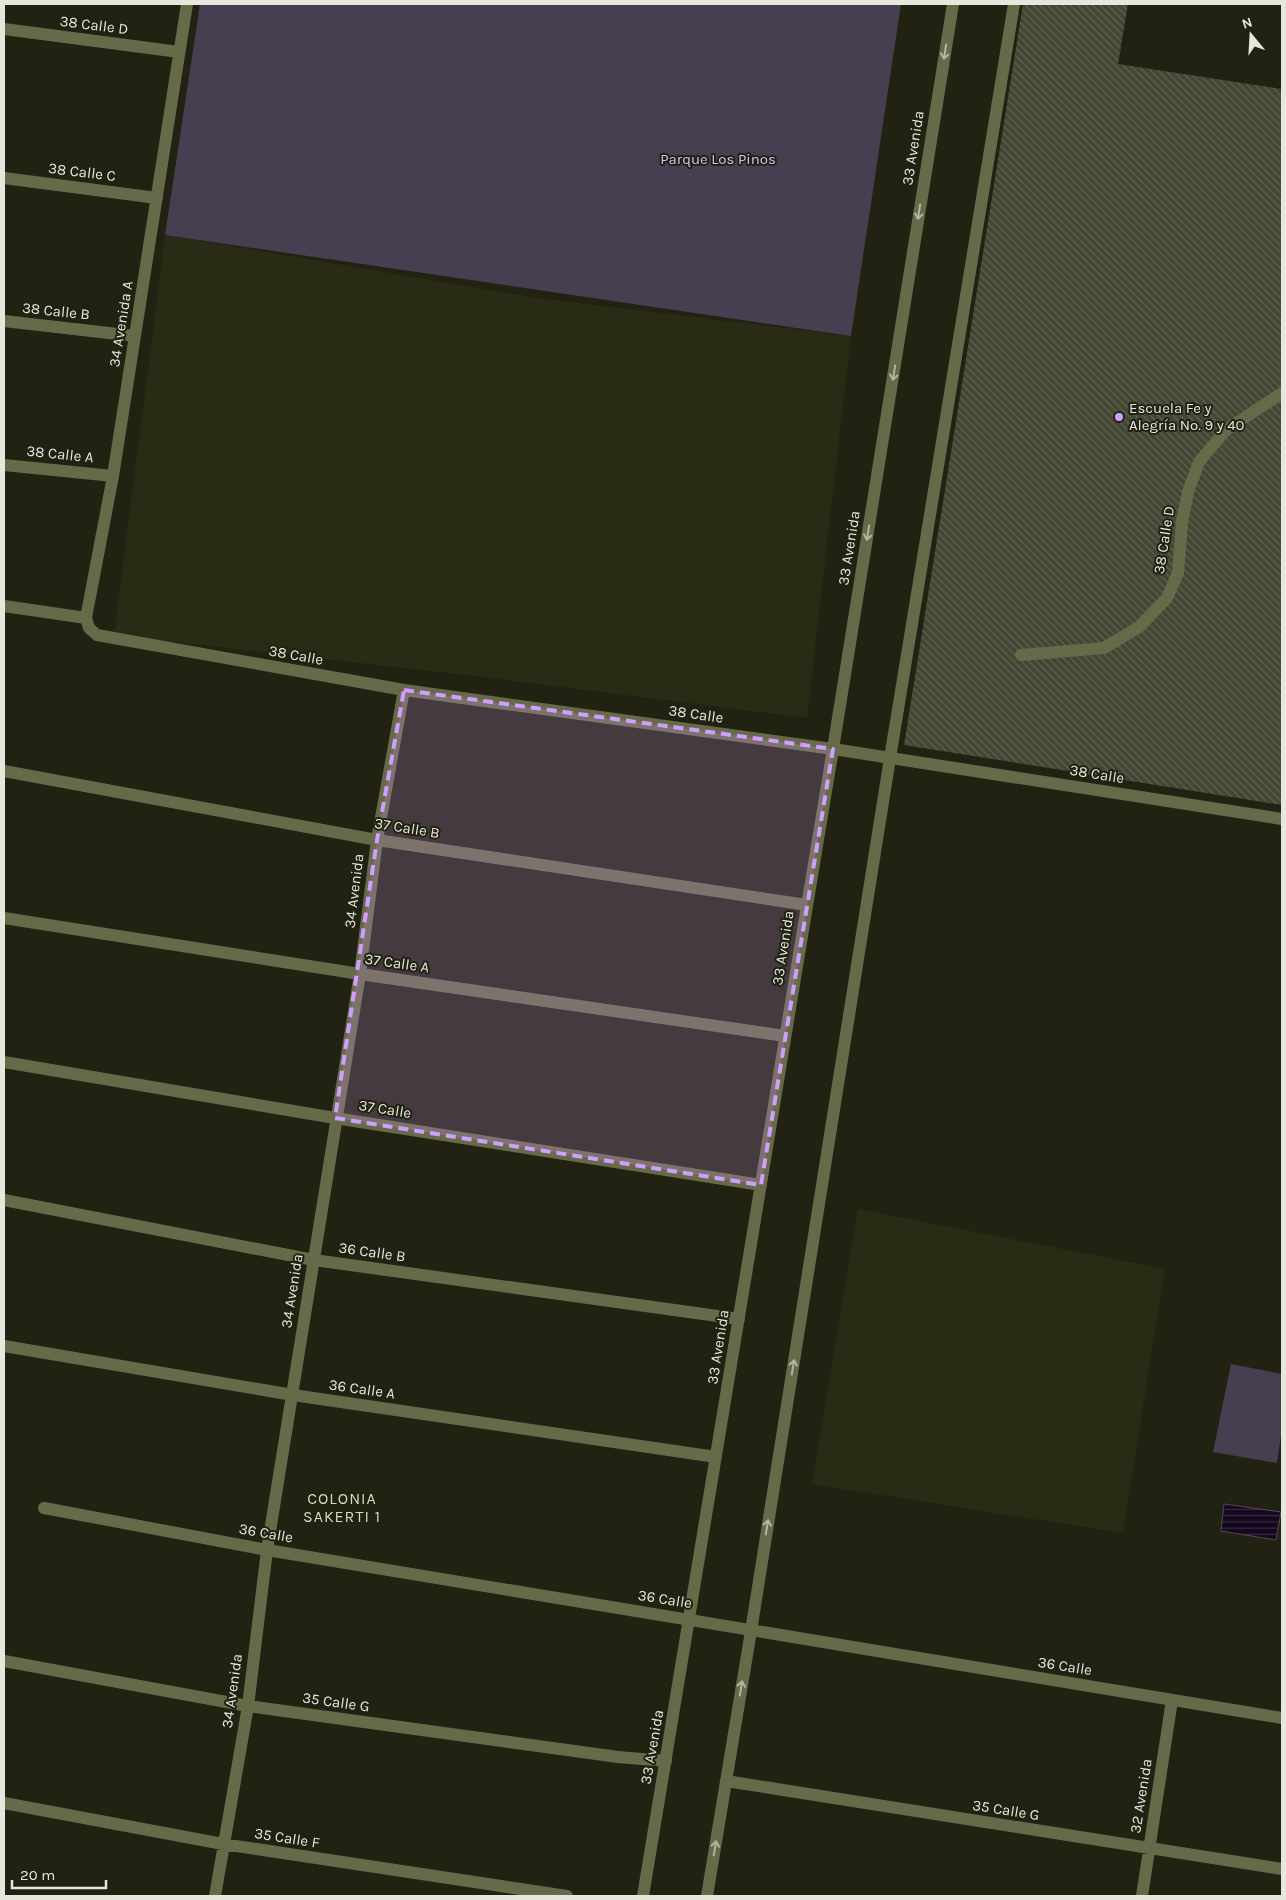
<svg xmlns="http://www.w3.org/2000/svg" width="1286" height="1900" font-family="Karla,sans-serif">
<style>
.built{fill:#2a2b14}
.green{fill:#483e52}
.water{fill:url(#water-rules);stroke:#534a57}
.building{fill:url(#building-back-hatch)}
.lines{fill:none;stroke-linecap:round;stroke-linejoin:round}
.minor{stroke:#676a49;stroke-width:12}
.oneway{stroke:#b3b5a2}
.marked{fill:#d19dfe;fill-opacity:0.2;stroke:#d19dfe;stroke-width:4;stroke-dasharray:10 6;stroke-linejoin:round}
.poi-dot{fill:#d19dfe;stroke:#212211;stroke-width:2}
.labels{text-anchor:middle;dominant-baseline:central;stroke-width:4;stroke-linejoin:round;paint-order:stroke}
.street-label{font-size:15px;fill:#e6e7dd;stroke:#212211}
.park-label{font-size:15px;fill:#dabef4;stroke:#212211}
.poi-label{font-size:15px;fill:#e6e7dd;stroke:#212211;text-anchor:start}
.neighbourhood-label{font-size:16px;letter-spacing:1px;fill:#d7d9c3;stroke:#212211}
</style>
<defs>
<pattern id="water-rules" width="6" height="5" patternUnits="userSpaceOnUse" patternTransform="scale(1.25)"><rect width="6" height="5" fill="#14071e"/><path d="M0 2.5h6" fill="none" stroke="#362b3e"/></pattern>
<pattern id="building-back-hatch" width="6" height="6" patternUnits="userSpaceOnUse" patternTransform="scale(1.25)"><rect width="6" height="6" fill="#444634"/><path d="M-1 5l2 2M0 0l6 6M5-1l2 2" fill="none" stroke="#5f6151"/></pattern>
</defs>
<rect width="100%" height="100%" fill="#212211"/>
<path class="built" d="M165,235L538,298L851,336L807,718L483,677L114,635Z
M858,1209L1165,1269L1123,1533L812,1484Z"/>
<path class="green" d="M200,4H901L851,336L165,235Z
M1231,1364L1282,1374V1428L1277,1463L1213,1452Z"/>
<path class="water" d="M1224,1504L1281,1512L1276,1540L1221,1531Z"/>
<path class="building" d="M1023,4H1128L1118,64L1282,89V805L904,745Z"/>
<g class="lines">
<path class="minor" d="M187,4L113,476L86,618L89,628L97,635L404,690L833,749L1282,819
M4,29L179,52
M4,178L157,198
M4,321L135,336
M4,465L113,476
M4,606L86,618
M1021,655L1104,648L1139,627L1167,598L1178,573L1182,522L1188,492L1199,462L1226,430L1282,393
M4,771L377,840L807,905
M4,918L360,974L785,1036
M4,1062L335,1118L761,1185
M4,1200L314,1260L739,1319
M4,1346L293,1395L716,1457
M44,1508L267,1550L1282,1718
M4,1661L248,1706L618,1757L666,1761
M726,1781L1282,1869
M4,1803L223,1844L567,1896
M215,1896L248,1706L267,1550L360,974L377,840L404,690
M643,1896L833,749L953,4
M707,1896L751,1631L890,758L1014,4
M1142,1896L1172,1700"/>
</g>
<defs><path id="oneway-shaft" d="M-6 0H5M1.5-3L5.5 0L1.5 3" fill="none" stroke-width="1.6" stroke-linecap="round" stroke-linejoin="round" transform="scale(1.25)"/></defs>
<g class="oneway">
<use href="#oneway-shaft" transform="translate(945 52) rotate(99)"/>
<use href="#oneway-shaft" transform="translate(919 212) rotate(99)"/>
<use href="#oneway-shaft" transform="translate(894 373) rotate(99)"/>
<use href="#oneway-shaft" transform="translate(868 533) rotate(99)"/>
<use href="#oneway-shaft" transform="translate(793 1367) rotate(-81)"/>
<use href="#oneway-shaft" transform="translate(767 1527) rotate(-81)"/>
<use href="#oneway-shaft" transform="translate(741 1688) rotate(-81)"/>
<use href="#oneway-shaft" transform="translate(715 1848) rotate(-80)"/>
</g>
<path class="marked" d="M404,690L833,749L761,1185L335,1118L377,840Z"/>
<circle class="poi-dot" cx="1119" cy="417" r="5"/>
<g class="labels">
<g class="street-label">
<text transform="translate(94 25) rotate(7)">38 Calle D</text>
<text transform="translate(913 148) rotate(-81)">33 Avenida</text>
<text transform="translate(82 172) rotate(7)">38 Calle C</text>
<text transform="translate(56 311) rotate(6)">38 Calle B</text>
<text transform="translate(121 324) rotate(-81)">34 Avenida A</text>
<text transform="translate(60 454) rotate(6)">38 Calle A</text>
<text transform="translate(1164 540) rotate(-81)">38 Calle D</text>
<text transform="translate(849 548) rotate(-81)">33 Avenida</text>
<text transform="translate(296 655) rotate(10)">38 Calle</text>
<text transform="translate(696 714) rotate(8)">38 Calle</text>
<text transform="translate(1097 774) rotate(9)">38 Calle</text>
<text transform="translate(407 828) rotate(9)">37 Calle B</text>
<text transform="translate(354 891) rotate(-83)">34 Avenida</text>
<text transform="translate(783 948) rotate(-81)">33 Avenida</text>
<text transform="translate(397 963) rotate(8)">37 Calle A</text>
<text transform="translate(385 1109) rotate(9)">37 Calle</text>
<text transform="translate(372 1252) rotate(8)">36 Calle B</text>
<text transform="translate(292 1291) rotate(-81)">34 Avenida</text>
<text transform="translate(718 1347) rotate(-81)">33 Avenida</text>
<text transform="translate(362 1389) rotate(8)">36 Calle A</text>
<text transform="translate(266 1533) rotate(10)">36 Calle</text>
<text transform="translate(665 1599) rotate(9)">36 Calle</text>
<text transform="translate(1065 1666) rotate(9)">36 Calle</text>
<text transform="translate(232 1691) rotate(-82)">34 Avenida</text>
<text transform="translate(336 1702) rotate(8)">35 Calle G</text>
<text transform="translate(652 1747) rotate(-80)">33 Avenida</text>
<text transform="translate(1141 1796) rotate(-81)">32 Avenida</text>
<text transform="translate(1006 1810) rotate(9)">35 Calle G</text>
<text transform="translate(287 1838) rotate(9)">35 Calle F</text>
</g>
<g class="park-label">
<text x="718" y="159">Parque Los Pinos</text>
</g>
<g class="poi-label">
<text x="1129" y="408">Escuela Fe y<tspan x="1129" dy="17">Alegría No. 9 y 40</tspan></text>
</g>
<g class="neighbourhood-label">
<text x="342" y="1498">COLONIA<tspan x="342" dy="18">SAKERTI 1</tspan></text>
</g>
</g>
<rect width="1286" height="1900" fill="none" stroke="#e6e7dd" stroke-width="10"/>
<g transform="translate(1251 35) rotate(342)" stroke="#212211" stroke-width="4" paint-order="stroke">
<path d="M0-4L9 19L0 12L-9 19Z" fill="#e6e7dd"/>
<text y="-8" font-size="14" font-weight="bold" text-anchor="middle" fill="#e6e7dd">N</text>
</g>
<path d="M12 1880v8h94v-8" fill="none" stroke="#e6e7dd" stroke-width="2.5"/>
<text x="20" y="1880" font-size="15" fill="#e6e7dd" stroke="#212211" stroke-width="4" paint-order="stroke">20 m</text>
</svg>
